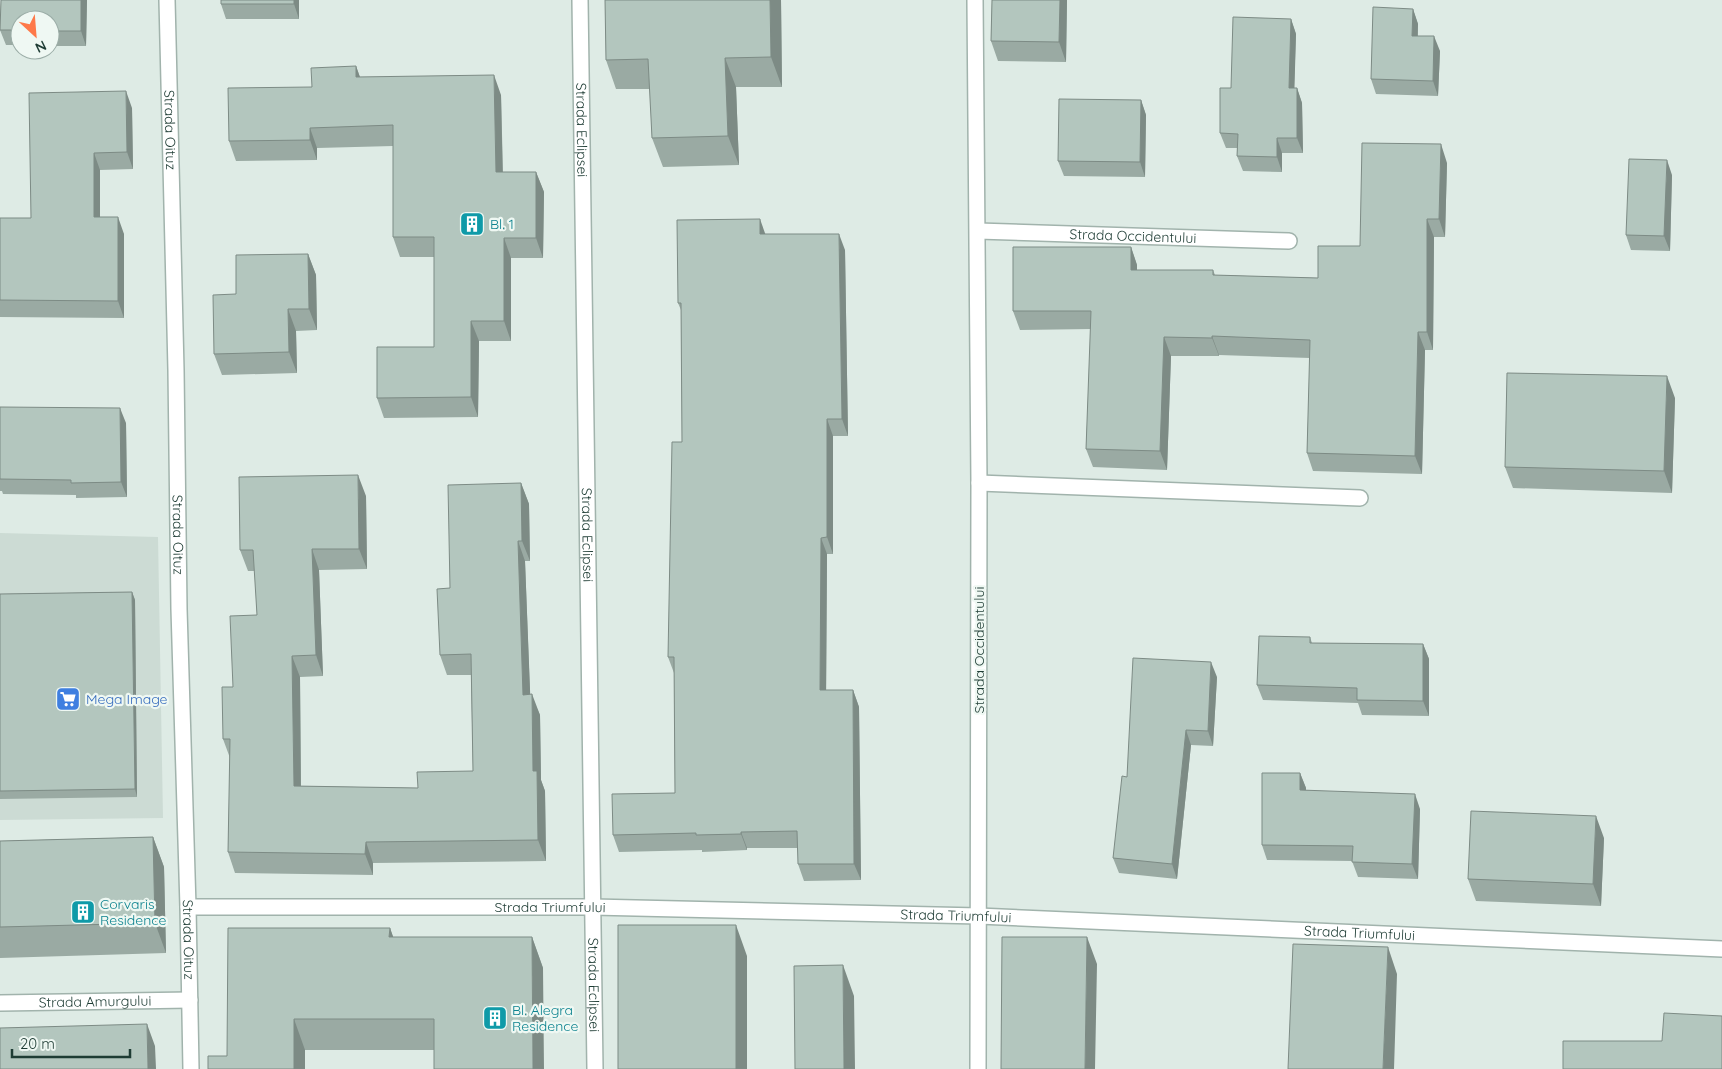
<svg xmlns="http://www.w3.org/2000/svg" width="1722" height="1069" font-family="Quicksand,sans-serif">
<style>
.built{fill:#ccdbd4}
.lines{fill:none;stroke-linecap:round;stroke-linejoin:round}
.street-casing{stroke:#a1b3ac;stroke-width:18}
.street{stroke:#fff;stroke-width:15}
.wall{fill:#9aaaa3}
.shaded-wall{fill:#7d8b85}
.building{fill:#b3c6be;stroke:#7d8b85}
.labels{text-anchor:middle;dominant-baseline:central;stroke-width:4.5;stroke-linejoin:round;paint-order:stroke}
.street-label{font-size:14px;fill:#1e3c34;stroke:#eff8f3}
.culture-label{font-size:14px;fill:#0d838f;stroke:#eff8f3;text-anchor:start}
.shop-label{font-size:14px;fill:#366cbe;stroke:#eff8f3;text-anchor:start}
</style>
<rect width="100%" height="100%" fill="#deebe5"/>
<path class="built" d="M0,533L158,537L163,818L0,820Z"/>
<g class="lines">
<defs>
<g id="street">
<path id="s1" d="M167,0L176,370L179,609L188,907L191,1069"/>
<path id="s2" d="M580,0L595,1069"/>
<path d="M975,0L979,483L978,1069"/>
<path id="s3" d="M978,231L1289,241"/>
<path d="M979,483L1360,498"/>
<path id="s4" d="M188,907H593L979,916L1722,949"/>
<path id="s5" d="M0,1003L190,1000"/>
</g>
</defs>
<use href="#street" class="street-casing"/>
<use href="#street" class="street"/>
</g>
<path class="wall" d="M1,0H87L86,46H50V20H20V45H6L0,30Z
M221,0H299V19H226L221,4Z
M605,0H781L782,87H736L739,165L663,167L652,138L650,89H616L606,60Z
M992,0H1067L1066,62L998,61L991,41Z
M1413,9L1418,24V36L1440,51L1438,96L1376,94L1371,79Z
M1291,19L1296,34L1294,88H1297L1302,103L1303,153H1282V172L1243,171L1237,156V148H1226L1220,133L1231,88Z
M356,66L360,77L501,95L503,172H536L544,192L543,258H511V341H479L478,417L384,418L377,398L434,347V257H400L393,237V146L317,148V160L236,161L229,141L312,87Z
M1141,100L1146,115L1145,177L1064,176L1058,161Z
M132,108L133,169L100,170V217L124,234V318L0,317V218H31Z
M1447,163L1445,237H1434L1433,350H1425L1422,474L1313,471L1307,453L1310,358L1219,355V356H1171L1167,470L1093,467L1086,449L1091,329L1020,330L1013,311L1131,247L1137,265V270H1213L1215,275L1318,278L1360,246Z
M1672,175L1670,251L1631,250L1626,235Z
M766,234L845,250L848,436H833V554H827L826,690H853L859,707L861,880L804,881L798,864V848H747V850L702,852V850L619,852L613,835L675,793L674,673L668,657L682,442L681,310L678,303Z
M308,254L316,275L317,330L296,331L297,373L222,375L214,354L236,294Z
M1675,398L1672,493L1513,488L1505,467Z
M0,407L126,423L127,497L76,498V495L3,494L2,491H0Z
M521,483L529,504L530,561H525L530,694L540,715L541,780L545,791L546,861L373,863V875L235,873L228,852L230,758L223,739L233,687L257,615L255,571H248L240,550L366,496L367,569L319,570L323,676L300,677L301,786L418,788L473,771L471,675H447L440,655L450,588Z
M132,592L135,600L137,797L0,799V594Z
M1310,637L1312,643L1423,644L1429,659V716L1362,715L1358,703L1263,700L1257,685Z
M1217,677L1213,746L1191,745L1177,879L1119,873L1113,858L1127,777Z
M1300,773L1306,788V790L1420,809L1418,879L1358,877L1352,861L1267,860L1262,845Z
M153,837L164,867L166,953L0,958V841Z
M1604,838L1601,906L1476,901L1468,879Z
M390,928L393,937H532L543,968L434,1050H305V1069H208L227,1056Z"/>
<path class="shaded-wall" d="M81,0H87L86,46L81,31Z
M294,0H299V19L294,4Z
M770,0H781L782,87L771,57Z
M1060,0H1067L1066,62L1059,42Z
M1413,9L1418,24L1417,50L1412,36Z
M1291,19L1296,34L1294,103L1289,88Z
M1434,36L1440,51L1438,96L1433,81Z
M725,58L736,87L739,165L728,136Z
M356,66L363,86L356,77Z
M494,75L501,95L503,192L496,172Z
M1297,88L1302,103L1303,153L1297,138Z
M126,91L132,108L133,169L127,152Z
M1141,100L1146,115L1145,177L1140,162Z
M310,128L317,148V160L310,140Z
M1277,138L1282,153V172L1277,157Z
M1441,144L1447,163L1445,237L1439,219Z
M94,153L100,170V234L94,217Z
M1667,160L1672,175L1670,251L1664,236Z
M536,172L544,192L543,258L536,238Z
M118,217L124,234V318L118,301Z
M760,219L766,236L760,234Z
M1427,219L1434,237L1433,350L1427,332Z
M839,234L845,250L848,436L842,419Z
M504,238L511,258V341L504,321Z
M1131,247L1137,265V288L1131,270Z
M308,254L316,275L317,330L309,309Z
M288,309L296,331L297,373L289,352Z
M471,321L479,341L478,417L471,397Z
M1418,332L1425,350L1422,474L1415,456Z
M1212,336L1219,355V356L1212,338Z
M1164,337L1171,356L1167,470L1160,451Z
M1667,376L1675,398L1672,493L1664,471Z
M120,408L126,423L127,497L121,482Z
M827,419L833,436V554L827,537Z
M358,475L366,496L367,569L359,549Z
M521,483L529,504L530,561L522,541Z
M821,538L827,554L826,707L820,690Z
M518,541L525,561L531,715L523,695Z
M312,549L319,570L323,676L316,655Z
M132,592L135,600L137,797L135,789Z
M1423,644L1429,659V716L1423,701Z
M292,656L300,677L301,807L294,786Z
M1211,662L1217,677L1213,746L1208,731Z
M853,690L859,707L861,880L854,864Z
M532,694L540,715L541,780L545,791L546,861L538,840L533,771Z
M1186,730L1191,745L1177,879L1172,864Z
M1300,773L1306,788L1305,805L1300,790Z
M1415,794L1420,809L1418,879L1412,864Z
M1596,816L1604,838L1601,906L1593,884Z
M741,832L747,848V850L741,834Z
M153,837L164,867L166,953L155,923Z
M366,842L373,863V875L365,854Z
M736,925L747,956V1069H736Z
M390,928L401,959L389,937Z
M532,937L543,968L544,1069H533Z
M1087,937L1097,964L1095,1069H1085Z
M1388,947L1397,974L1394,1069H1383Z
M843,965L854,996L855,1069H844Z
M294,1019L305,1050V1069H294Z
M147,1024L155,1046L156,1069H148Z"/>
<path class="building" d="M1,0H81V31H50V20H20V30H0Z
M221,0H294V4H221Z
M605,0H770L771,57L725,58L728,136L652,138L648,59L606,60Z
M992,0H1060L1059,42L991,41Z
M1373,7L1413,9L1412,36H1434L1433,81L1371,79Z
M1233,17L1291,19L1289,88H1297V138H1277V157L1237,156L1238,134L1220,133V88H1231Z
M356,66V77L494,75L496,172H536V238H504V321H471V397L377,398V347H434V237H393V125L310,128V140L229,141L228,88L312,87L311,68Z
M126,91L127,152L94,153V217H118V301L0,300V218H31L29,93Z
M1059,99L1141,100L1140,162L1058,161Z
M1362,143L1441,144L1439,219H1427V332H1418L1415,456L1307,453L1310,340L1212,336V338L1164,337L1160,451L1086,449L1091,311H1013V247H1131V270H1213V275L1318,278V246H1360Z
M1629,159L1667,160L1664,236L1626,235Z
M760,219V234H839L842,419H827V537L821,538L820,690H853L854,864H798L797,831L741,832V834L696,835V833L613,835L612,794L675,793L674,657H668L672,442H682L681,303H678L677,220Z
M308,254L309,309H288L289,352L214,354L213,295L236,294V255Z
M1507,373L1667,376L1664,471L1505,467Z
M0,407L120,408L121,482L71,483V480L0,479Z
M358,475L359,549H312L316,655L292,656L294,786L418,788L417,772L473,771L471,654L440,655L437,589L450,588L448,485L521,483L522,541H518L523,695L532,694L533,771H537L538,840L366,842L365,854L228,852L230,739H223L222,687H233L230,616L257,615L253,550H240L239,477Z
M132,592L135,789L0,791V594Z
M1259,636L1310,637V643L1423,644V701L1357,700V688L1257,685Z
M1133,658L1211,662L1208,731L1186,730L1172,864L1113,858L1122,776L1127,777Z
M1262,773H1300V790L1415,794L1412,864L1352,862L1353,846L1262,845Z
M1471,811L1596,816L1593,884L1468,879Z
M153,837L155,923L0,927V841Z
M618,925H736V1069H618Z
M228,928H390L389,937H532L533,1069H434V1019H294V1069H208V1056H227Z
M1002,937H1087L1085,1069H1001Z
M1293,944L1388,947L1383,1069H1288Z
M843,965L844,1069H795L794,966Z
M1664,1013L1722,1016V1069H1563V1041H1662Z
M147,1024L148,1069H0V1028Z"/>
<defs>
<symbol id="building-square" viewBox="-11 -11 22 22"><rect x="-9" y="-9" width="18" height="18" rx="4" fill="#0f9aa8" stroke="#eff8f3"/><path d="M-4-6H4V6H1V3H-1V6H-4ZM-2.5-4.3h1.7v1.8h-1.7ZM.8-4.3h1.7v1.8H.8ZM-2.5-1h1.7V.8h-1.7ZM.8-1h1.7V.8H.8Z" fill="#fff"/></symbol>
<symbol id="supermarket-square" viewBox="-11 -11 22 22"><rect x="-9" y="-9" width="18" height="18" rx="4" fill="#3f7fe0" stroke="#eff8f3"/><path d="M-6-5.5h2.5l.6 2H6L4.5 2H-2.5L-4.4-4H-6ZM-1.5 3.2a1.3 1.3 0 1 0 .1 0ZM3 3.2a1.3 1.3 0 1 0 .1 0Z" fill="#fff"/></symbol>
</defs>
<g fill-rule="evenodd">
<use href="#building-square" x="458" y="210" width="28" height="28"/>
<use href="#supermarket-square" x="54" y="685" width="28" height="28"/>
<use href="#building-square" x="69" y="898" width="28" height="28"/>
<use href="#building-square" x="481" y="1004" width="28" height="28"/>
</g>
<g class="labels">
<g class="street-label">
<text stroke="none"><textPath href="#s1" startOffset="130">Strada Oituz</textPath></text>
<text stroke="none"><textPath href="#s2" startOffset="130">Strada Eclipsei</textPath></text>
<text stroke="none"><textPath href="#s3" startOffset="155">Strada Occidentului</textPath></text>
<text stroke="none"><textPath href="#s2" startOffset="535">Strada Eclipsei</textPath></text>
<text stroke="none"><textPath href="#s1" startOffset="535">Strada Oituz</textPath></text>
<text transform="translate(979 650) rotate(-90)">Strada Occidentului</text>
<text stroke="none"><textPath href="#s4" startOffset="362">Strada Triumfului</textPath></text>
<text stroke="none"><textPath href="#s4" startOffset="768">Strada Triumfului</textPath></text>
<text stroke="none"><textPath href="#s4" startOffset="1172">Strada Triumfului</textPath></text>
<text stroke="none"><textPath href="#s1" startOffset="940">Strada Oituz</textPath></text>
<text stroke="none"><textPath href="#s2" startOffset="985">Strada Eclipsei</textPath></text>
<text stroke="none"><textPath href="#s5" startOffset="95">Strada Amurgului</textPath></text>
</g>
<g class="culture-label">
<text x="490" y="224">Bl. 1</text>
<text x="100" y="904">Corvaris<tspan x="100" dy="16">Residence</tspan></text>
<text x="512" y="1010">Bl. Alegra<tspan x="512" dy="16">Residence</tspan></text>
</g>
<g class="shop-label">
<text x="86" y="699">Mega Image</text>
</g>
</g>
<g transform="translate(35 35) rotate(154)"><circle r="24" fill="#eff8f3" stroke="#9bada7"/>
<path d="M0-4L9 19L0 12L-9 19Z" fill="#fe7949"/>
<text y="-8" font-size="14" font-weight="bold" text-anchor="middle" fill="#1e3c34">N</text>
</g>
<path d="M12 1049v8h118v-8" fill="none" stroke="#1e3c34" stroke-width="2.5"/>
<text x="20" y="1049" font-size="15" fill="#1e3c34" stroke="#eff8f3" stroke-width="4" paint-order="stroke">20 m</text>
</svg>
